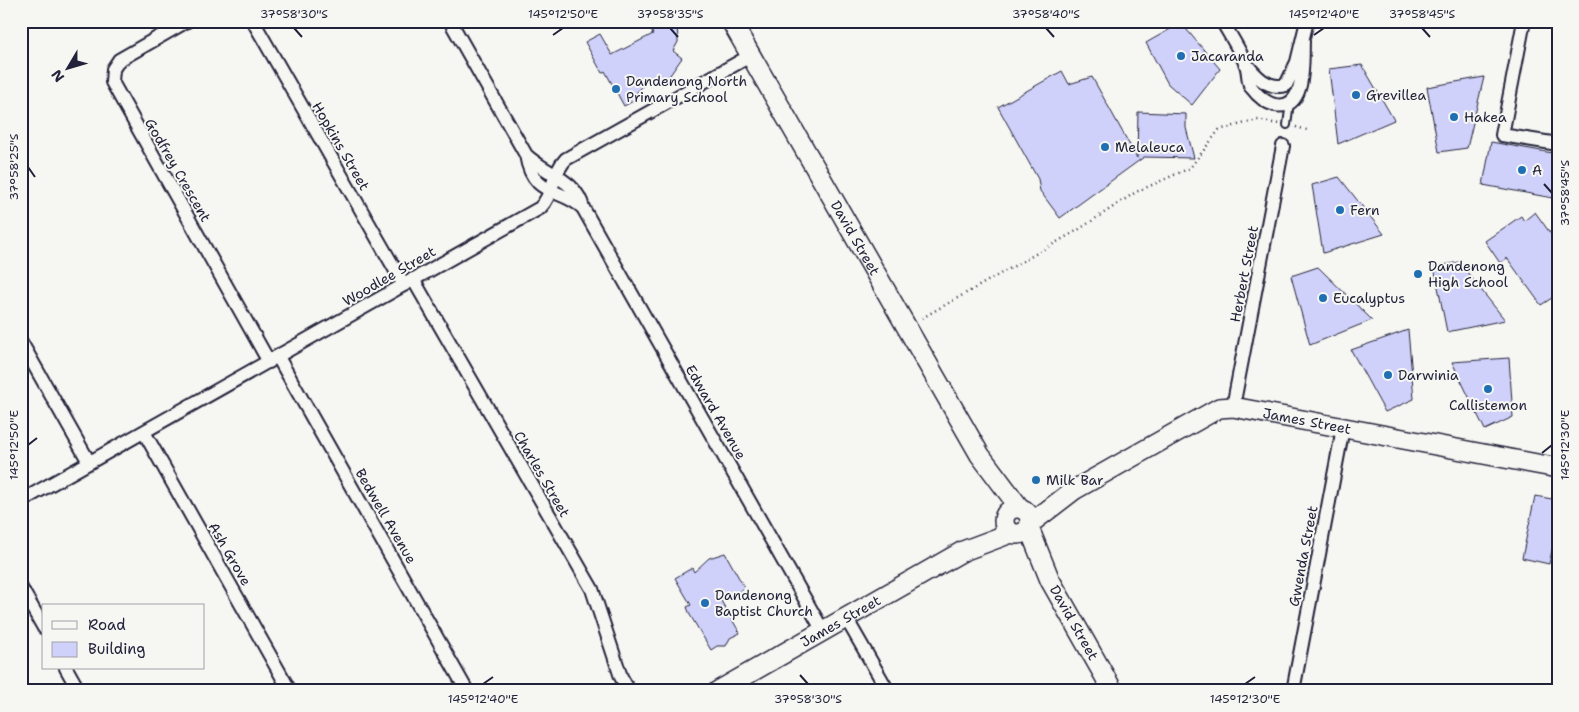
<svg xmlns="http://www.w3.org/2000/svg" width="1579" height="712" font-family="'Shantell Sans',sans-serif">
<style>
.building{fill:#d0d1fa;stroke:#22223b}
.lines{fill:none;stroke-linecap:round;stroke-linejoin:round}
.lane-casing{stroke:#22223b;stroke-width:10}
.street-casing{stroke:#22223b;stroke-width:16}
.secondary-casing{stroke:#22223b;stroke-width:22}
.path{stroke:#22223b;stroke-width:2.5;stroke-dasharray:1 4;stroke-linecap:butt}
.lane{stroke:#f6f6f2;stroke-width:6}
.street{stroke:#f6f6f2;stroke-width:12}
.secondary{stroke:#f6f6f2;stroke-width:19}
.ticks{fill:none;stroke:#22223b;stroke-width:2}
.poi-dot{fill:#1f6fb2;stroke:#f6f6f2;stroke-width:2}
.labels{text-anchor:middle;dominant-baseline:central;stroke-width:4;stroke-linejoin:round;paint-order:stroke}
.poi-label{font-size:14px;fill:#22223b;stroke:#f6f6f2;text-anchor:start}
.street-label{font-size:14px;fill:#22223b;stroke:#f6f6f2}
.neatline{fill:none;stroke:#22223b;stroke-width:2}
.ticks-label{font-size:12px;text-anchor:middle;fill:#22223b}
</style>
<rect width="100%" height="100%" fill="#f6f6f2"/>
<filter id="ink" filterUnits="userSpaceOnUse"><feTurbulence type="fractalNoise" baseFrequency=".02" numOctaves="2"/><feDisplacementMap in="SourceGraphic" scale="10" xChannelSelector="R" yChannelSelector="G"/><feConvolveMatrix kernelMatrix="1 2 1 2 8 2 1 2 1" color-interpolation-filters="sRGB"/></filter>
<g filter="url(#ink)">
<path class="building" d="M646,21H677L678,42L673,51L682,58L663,85L653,76L636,93L639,98L624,106L605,71L602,73L585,42L600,34L612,55L653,34Z
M1181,23L1220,69L1192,105L1168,84L1146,43Z
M1362,65L1394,120L1338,144L1329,69Z
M1062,71L1069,84L1092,77L1137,158L1138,112L1186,114V128L1194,158L1144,157L1060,218L1040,191L1038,179L998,107Z
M1484,77L1467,148L1439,152L1427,87Z
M1491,142L1558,154V199L1483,185Z
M1339,177L1384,234L1323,253L1312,185Z
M1535,212L1558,244V294L1541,305L1507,258L1500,263L1485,241L1521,216L1524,221Z
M1459,262L1505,320L1447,332L1434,267Z
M1318,267L1372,320L1310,345L1291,276Z
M1408,330L1414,399L1385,412L1351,350Z
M1509,358L1513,417L1485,430L1452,362Z
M1535,496L1558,500V532H1556L1549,564L1522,558Z
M725,553L744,587L732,598L721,601L740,633L730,638L726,646H717L711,650L690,615L687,607L691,605L675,578L692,568L694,572L709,558Z"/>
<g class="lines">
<defs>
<path id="lane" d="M1287,125L1290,102"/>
<path id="street" d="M187,21L119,60L113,69L112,82L269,362
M253,21L404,285
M450,21L526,155C533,198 561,187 583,208
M1222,21C1230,35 1240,50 1246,65C1249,72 1247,80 1251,87C1257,95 1266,103 1275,105C1307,111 1302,60 1303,41
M1524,21L1502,135L1558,144
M1245,62C1255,76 1268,90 1286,85
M1286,85L1297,62L1307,21
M526,155C546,174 576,179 583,208L823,631
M413,279L592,589L621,677L629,691
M21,342L89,462
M278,357L467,691
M1233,407L1283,146
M144,432L290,691
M21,501L540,208C554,194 552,173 566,159L750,56
M21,588L44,628
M846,618L888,691
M66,668L79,691
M1293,691L1343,428"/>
<g id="secondary">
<path id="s1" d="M731,21L980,455L1019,507"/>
<circle cx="1017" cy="521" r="13"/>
<path id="s2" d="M1031,523L1074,490L1219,408L1233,407L1558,468"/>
<path id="s3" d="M1029,528L1050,580L1113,691"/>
<path id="s4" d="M718,691L963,551L1011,533"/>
</g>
</defs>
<use href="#lane" class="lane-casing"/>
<use href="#street" class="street-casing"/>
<use href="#secondary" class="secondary-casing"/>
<path class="path" d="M1296,127L1307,130
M922,318L1078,230L1136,192L1190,168L1219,130L1257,120L1279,124"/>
<use href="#lane" class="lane"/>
<use href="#street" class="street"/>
<use href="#secondary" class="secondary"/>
</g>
</g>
<path class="ticks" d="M294,28L302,37M670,28L678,37M1046,28L1054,37M1422,28L1430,37M553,35L563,28M1314,35L1324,28M28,167L35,177M1544,184L1552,193M28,445L37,438M1542,453L1552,445M800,675L808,684M483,684L493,677M1245,684L1255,677"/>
<g class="poi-dot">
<circle cx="1181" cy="56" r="5"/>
<circle cx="616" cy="89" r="5"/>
<circle cx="1356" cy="95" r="5"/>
<circle cx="1454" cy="117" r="5"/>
<circle cx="1105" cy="147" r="5"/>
<circle cx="1522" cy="170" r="5"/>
<circle cx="1340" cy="210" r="5"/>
<circle cx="1418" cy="274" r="5"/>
<circle cx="1323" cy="298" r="5"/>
<circle cx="1388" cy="375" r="5"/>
<circle cx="1488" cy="389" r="5"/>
<circle cx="1036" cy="480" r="5"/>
<circle cx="705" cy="603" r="5"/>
</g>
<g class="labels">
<g class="poi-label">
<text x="1191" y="56">Jacaranda</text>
<text x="626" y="81">Dandenong North<tspan x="626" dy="16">Primary School</tspan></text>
<text x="1366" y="95">Grevillea</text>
<text x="1464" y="117">Hakea</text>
<text x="1115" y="147">Melaleuca</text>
<text x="1532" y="170">A</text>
<text x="1350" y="210">Fern</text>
<text x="1428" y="266">Dandenong<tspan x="1428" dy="16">High School</tspan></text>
<text x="1333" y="298">Eucalyptus</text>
<text x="1398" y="375">Darwinia</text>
<text x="1488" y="405" text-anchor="middle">Callistemon</text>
<text x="1046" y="480">Milk Bar</text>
<text x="715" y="595">Dandenong<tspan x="715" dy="16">Baptist Church</tspan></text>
</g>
<g class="street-label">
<text transform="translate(341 146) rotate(60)">Hopkins Street</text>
<text transform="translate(178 170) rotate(60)">Godfrey Crescent</text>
<text stroke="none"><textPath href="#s1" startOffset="250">David Street</textPath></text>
<text transform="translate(1244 274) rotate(-79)">Herbert Street</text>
<text transform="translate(389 276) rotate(-30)">Woodlee Street</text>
<text transform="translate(716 412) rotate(60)">Edward Avenue</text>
<text stroke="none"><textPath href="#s2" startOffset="310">James Street</textPath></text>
<text transform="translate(542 474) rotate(60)">Charles Street</text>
<text transform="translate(386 516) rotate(60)">Bedwell Avenue</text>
<text transform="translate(230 554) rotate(60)">Ash Grove</text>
<text transform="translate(1303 556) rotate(-79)">Gwenda Street</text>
<text stroke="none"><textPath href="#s4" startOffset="141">James Street</textPath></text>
<text stroke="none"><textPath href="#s3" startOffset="105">David Street</textPath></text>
</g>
</g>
<rect width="1579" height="712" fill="none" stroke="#f6f6f2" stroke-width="55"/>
<rect x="42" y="604" width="162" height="65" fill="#f6f6f2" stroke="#a1a1a9"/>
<rect x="52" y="621" width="25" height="8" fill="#f6f6f2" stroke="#a1a1a9"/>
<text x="88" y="630" font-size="15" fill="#22223b">Road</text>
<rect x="52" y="642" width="25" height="15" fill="#d0d1fa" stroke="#a1a1a9"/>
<text x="88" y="654" font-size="15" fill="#22223b">Building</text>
<g transform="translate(68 68) rotate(232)" stroke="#f6f6f2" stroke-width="4" paint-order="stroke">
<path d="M0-4L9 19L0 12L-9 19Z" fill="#22223b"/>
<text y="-8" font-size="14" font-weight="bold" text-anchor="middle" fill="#22223b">N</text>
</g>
<rect x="28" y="28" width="1524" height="656" class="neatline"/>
<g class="ticks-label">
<text x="294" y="18">37°58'30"S</text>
<text x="563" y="18">145°12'50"E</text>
<text x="670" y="18">37°58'35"S</text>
<text x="1046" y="18">37°58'40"S</text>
<text x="1324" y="18">145°12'40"E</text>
<text x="1422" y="18">37°58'45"S</text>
<text transform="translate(14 167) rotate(-90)" y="4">37°58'25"S</text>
<text transform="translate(1565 193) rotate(-90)" y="4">37°58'45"S</text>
<text transform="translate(1565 445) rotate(-90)" y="4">145°12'30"E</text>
<text transform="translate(14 445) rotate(-90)" y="4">145°12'50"E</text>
<text x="483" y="703">145°12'40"E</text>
<text x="808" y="703">37°58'30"S</text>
<text x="1245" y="703">145°12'30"E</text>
</g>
</svg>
